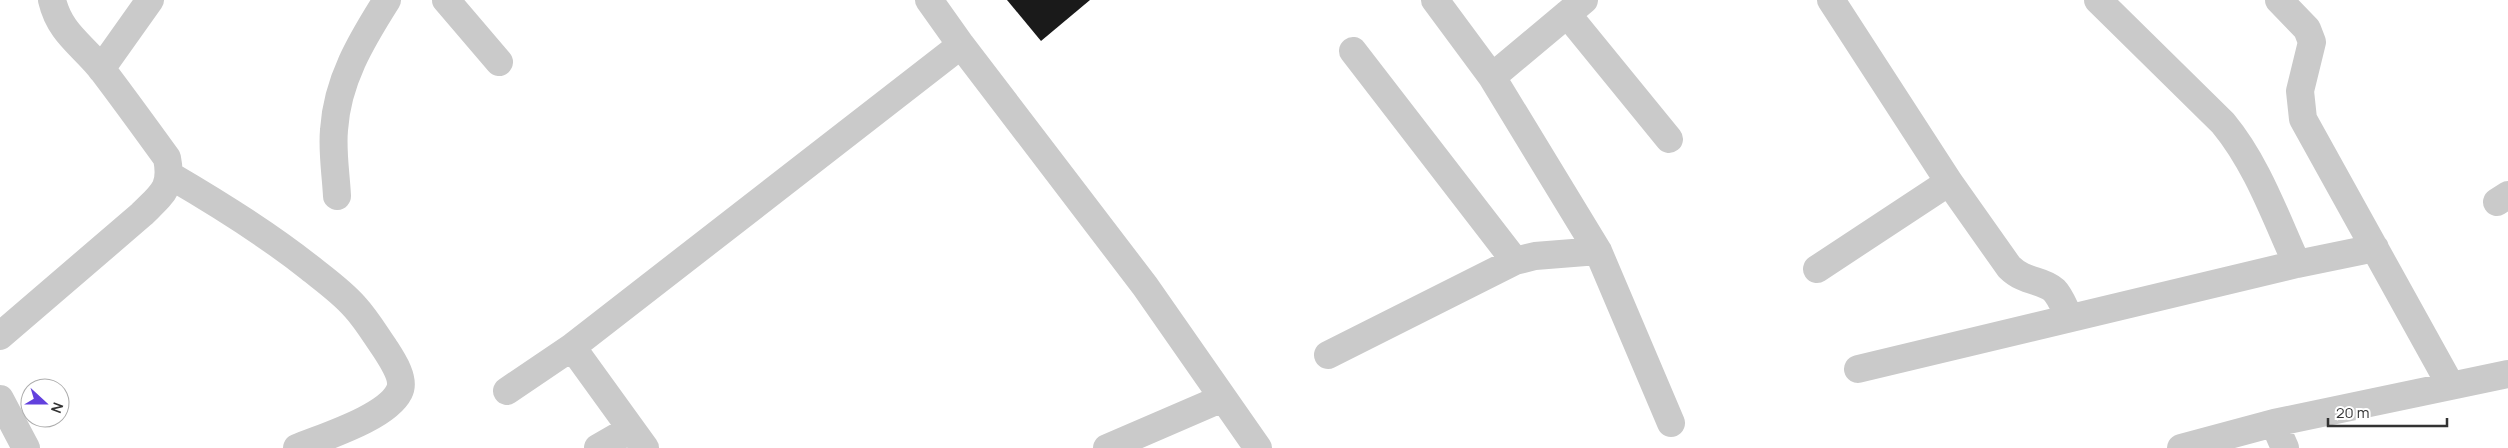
<svg xmlns="http://www.w3.org/2000/svg" width="2508" height="448" font-family="Manrope,sans-serif">
<style>
.building{fill:#1a1a1a}
.lines{fill:none;stroke-linecap:round;stroke-linejoin:round}
.street{stroke:#cacaca;stroke-width:28}
</style>
<rect width="100%" height="100%" fill="#fff"/>
<path class="building" d="M1007,0H1090L1041,41Z"/>
<g class="lines">
<path class="street" d="M446,0L499,62
M929,0L961,45L1145,286L1258,448
M1435,0L1492,77L1598,251L1671,423
M1831,0L1949,182L2009,267C2025,283 2042,279 2054,290C2061,297 2065,310 2070,318
M2098,0L2223,123C2257,164 2275,216 2297,264
M2279,0L2307,29L2312,42L2300,91L2303,119L2451,386
M1567,14L1669,139
M1353,51L1515,261
M101,69L150,0
M1492,77L1584,0
M171,176C219,204 266,233 310,268C325,280 342,292 355,307C366,319 375,334 384,347C391,358 406,379 399,392C386,418 323,437 297,448
M337,196C336,175 332,152 334,130C337,81 361,41 387,0
M2497,202L2508,195
M1817,269L1949,182
M0,336L142,214C162,194 173,188 167,158C146,129 125,100 103,71C83,45 60,34 52,0
M572,347L645,448
M1328,355L1515,261L1535,256L1598,251
M1858,369L2297,264L2375,248
M507,391L572,347L961,45
M0,399L26,448
M2274,423L2285,448
M598,448L631,429
M1107,448L1223,398
M2181,448L2274,423L2508,374"/>
</g>
<g transform="translate(45 403) rotate(111)"><circle r="24" fill="#ffffff" stroke="#adadad"/>
<path d="M0-4L9 19L0 12L-9 19Z" fill="#6241dd"/>
<text y="-8" font-size="14" font-weight="bold" text-anchor="middle" fill="#333333">N</text>
</g>
<path d="M2328 418v8h119v-8" fill="none" stroke="#333333" stroke-width="2.5"/>
<text x="2336" y="418" font-size="15" fill="#333333" stroke="#ffffff" stroke-width="4" paint-order="stroke">20 m</text>
</svg>
